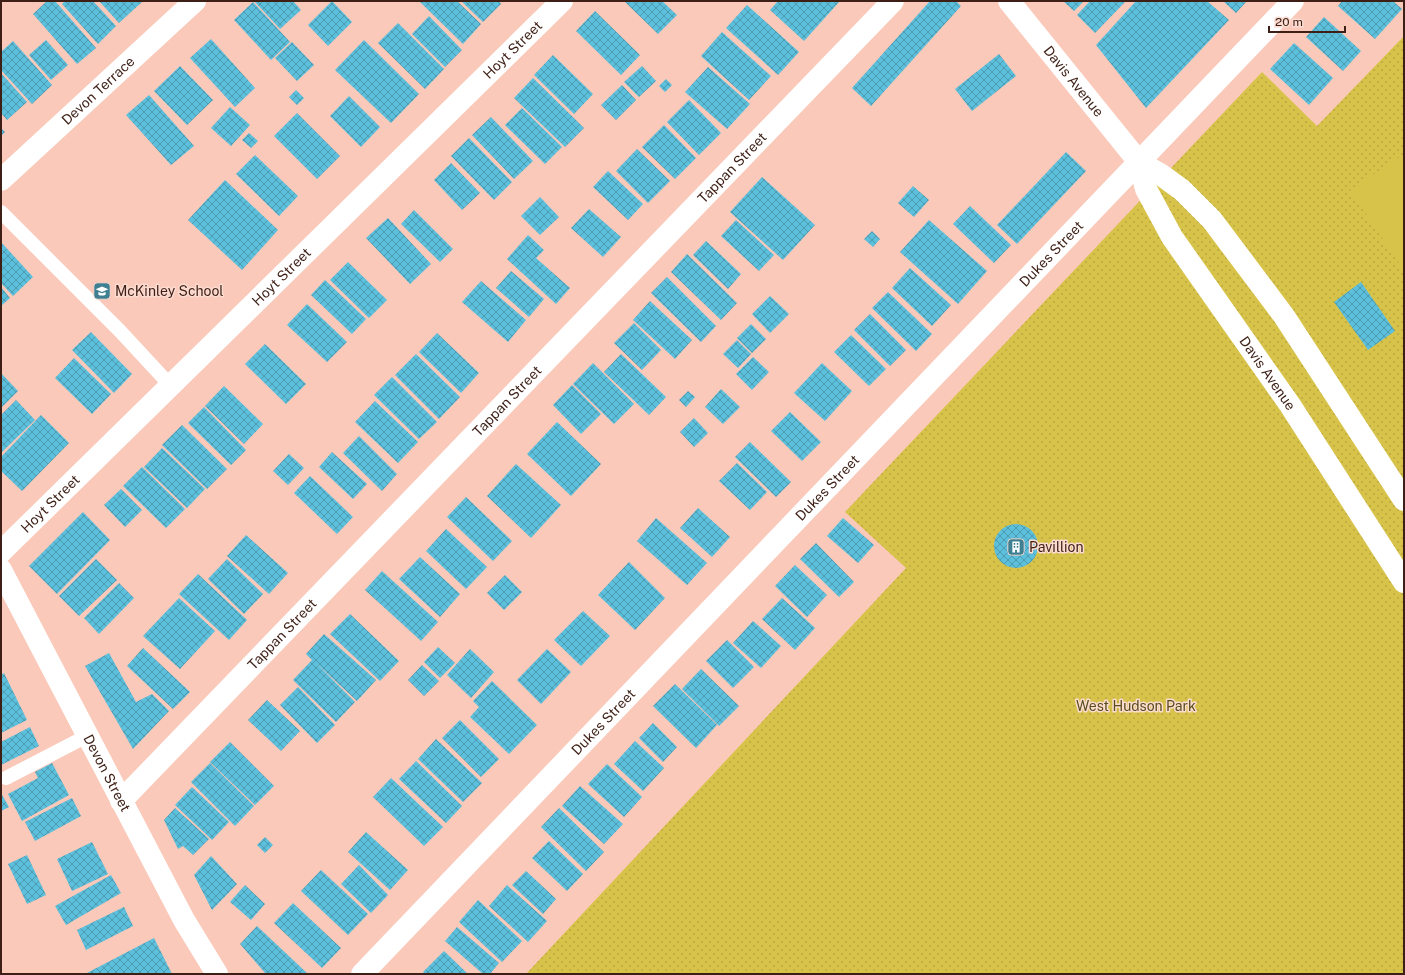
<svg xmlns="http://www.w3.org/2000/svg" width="1405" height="975" font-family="'Public Sans',sans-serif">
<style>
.park{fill:url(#park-dots)}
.garden{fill:#d8c34a}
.building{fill:url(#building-cross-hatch)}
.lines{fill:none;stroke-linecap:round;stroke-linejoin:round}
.service{stroke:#fff;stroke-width:14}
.minor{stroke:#fff;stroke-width:22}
.tertiary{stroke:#fff;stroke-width:22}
.labels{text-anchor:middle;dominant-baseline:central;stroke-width:3;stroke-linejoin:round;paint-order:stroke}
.street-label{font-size:14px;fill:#3d1f15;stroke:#fcdbd0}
.poi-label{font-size:14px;fill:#3d1f15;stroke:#fcdbd0;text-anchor:start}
.park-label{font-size:14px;fill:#554d1c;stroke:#fcdbd0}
</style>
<defs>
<pattern id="park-dots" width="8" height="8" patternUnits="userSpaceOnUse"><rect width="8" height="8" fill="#d8c34a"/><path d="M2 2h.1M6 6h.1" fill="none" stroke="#baa740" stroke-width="1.8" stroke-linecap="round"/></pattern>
<pattern id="building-cross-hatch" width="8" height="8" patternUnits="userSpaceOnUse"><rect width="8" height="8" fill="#5cbfdc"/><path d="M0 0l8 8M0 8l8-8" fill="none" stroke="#4d9bb1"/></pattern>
</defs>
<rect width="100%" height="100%" fill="#fbc9b9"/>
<path class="park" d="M1404,36V974H526L906,568L845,512L1262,72L1317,126Z"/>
<path class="garden" d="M1404,154V271L1350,190Z"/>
<path class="building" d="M47,1H55L96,48L77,64L33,14Z
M65,1H93L116,26L98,44L62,4Z
M99,1H143L119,23Z
M254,1H293L301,10L280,29Z
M332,1L352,22L328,46L308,25Z
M421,1H457L481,24L463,44L420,2Z
M461,1H499L501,4L483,22Z
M624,1H662L677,15L658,34Z
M778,1H840L804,41L770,10Z
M930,1H956L961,6L871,106L852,88Z
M1063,1H1084L1074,11Z
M1090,1H1126L1095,33L1077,15Z
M1136,1H1207L1229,20L1146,108L1096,45Z
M1223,1H1247L1236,13Z
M1342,1H1393L1402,9L1375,39L1338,6Z
M253,2L290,42L271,60L234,20Z
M747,5L799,52L778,75L726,28Z
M595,11L640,55L621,75L576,31Z
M429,16L462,50L445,67L412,34Z
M1324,17L1361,51L1343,71L1306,37Z
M398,23L444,69L425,89L378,43Z
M722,32L771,76L749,100L701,56Z
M211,39L255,88L235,107L190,58Z
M46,40L68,65L51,80L29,55Z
M364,40L419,94L391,123L335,70Z
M13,41L52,85L32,104L1,70V52Z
M292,42L314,65L297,81L275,58Z
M1294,43L1333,78L1309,105L1270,69Z
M999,54L1016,76L972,111L955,89Z
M553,55L593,94L574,114L534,75Z
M180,66L213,100L187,125L154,91Z
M642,66L656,81L639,97L624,82Z
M708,67L750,104L727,129L685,92Z
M1,73L27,102L7,120L1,113Z
M533,78L584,128L565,147L514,98Z
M666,79L672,85L665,92L659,86Z
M622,85L636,100L616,120L601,105Z
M296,90L304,98L297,105L289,97Z
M149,95L194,146L171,165L126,115Z
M349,96L380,127L361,147L330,116Z
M689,100L721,133L699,155L667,122Z
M230,107L250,125L231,146L211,128Z
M522,108L562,147L545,164L505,125Z
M297,113L340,156L317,179L274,136Z
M491,117L533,161L514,179L472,135Z
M664,125L696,158L675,179L642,147Z
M1,128L5,132L1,136Z
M249,133L258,141L251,148L242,140Z
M469,138L512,182L494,200L451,156Z
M637,149L670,181L648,203L616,171Z
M1066,152L1086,171L1017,244L997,225Z
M255,155L298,196L279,216L236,174Z
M451,163L480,193L462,210L434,180Z
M608,171L643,204L628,220L593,187Z
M762,177L815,225L783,260L730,212Z
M225,180L278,230L242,270L188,220Z
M913,186L929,200L914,217L898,203Z
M540,197L559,217L540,235L521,216Z
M970,206L1011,245L994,263L953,224Z
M589,209L621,237L603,257L571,228Z
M414,210L453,249L440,262L401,224Z
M388,218L431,264L410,284L366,238Z
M736,220L774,255L759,271L721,236Z
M929,220L987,271L958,304L900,252Z
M872,231L880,239L873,247L864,239Z
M528,235L544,250L536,258L570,288L556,304L507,259Z
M706,241L741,274L728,289L693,255Z
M1,242L33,277L13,296L1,283Z
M687,254L737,303L721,320L671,272Z
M348,262L387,300L369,318L330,280Z
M910,268L951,305L932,326L892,288Z
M511,271L544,299L529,317L496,288Z
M667,277L716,326L701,342L651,293Z
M325,280L366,319L352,334L311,295Z
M481,281L526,320L508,342L462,302Z
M1361,282L1395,331L1368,350L1334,302Z
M1,287L10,298L1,306Z
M888,292L932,334L916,351L872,308Z
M770,296L789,314L770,333L752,314Z
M650,301L692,340L675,359L633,320Z
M307,304L347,342L327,362L287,325Z
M870,314L906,350L890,366L854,330Z
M634,323L661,350L642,370L614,343Z
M751,324L766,339L752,353L737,338Z
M91,332L132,374L114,393L72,350Z
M437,333L479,373L461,393L419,352Z
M851,335L886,369L869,386L834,352Z
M737,340L751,354L738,368L723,354Z
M265,344L306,384L286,404L245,364Z
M416,354L460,397L439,419L395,375Z
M621,354L666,397L649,415L604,372Z
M753,357L769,372L752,390L736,374Z
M74,358L111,394L92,414L55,378Z
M593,363L634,404L614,424L573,384Z
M822,363L852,391L825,421L794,393Z
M1,373L18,391L1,408Z
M392,377L437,422L419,439L374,395Z
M572,385L601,414L581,434L553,405Z
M224,386L263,424L244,444L205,406Z
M721,389L740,407L723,424L705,407Z
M688,391L695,397L686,407L679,400Z
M16,400L35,420L1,453V415Z
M375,401L418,442L398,463L355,422Z
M204,407L246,450L231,465L188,423Z
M790,412L821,442L802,461L771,431Z
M41,415L69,443L22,491L1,471V457Z
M694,418L708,433L694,447L680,432Z
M557,422L601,464L571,496L527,454Z
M182,425L227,469L207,489L162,445Z
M359,436L397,474L382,491L343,453Z
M750,442L791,482L776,497L735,457Z
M162,448L205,489L187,508L144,467Z
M332,452L367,484L353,499L319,467Z
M289,454L304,468L288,485L273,471Z
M737,463L767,492L750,510L719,481Z
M516,464L561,505L531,538L487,496Z
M142,467L185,509L166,528L123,486Z
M310,476L353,517L337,534L294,493Z
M121,489L142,510L125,527L104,505Z
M466,497L512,541L493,561L447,517Z
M698,508L730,537L712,557L680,528Z
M83,512L110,540L57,594L29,566Z
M656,518L707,563L687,585L637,541Z
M843,518L874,545L858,563L827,536Z
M994 546a22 22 0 1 1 44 0a22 22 0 1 1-44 0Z
M446,529L487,567L466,589L426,551Z
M246,535L288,573L269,594L227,556Z
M816,543L854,582L839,597L800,559Z
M420,557L460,594L440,617L399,579Z
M96,559L117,580L79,616L59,596Z
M227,559L263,594L244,614L208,579Z
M629,562L665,598L635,630L598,595Z
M795,565L827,595L807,617L775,586Z
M382,571L438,622L421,641L365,590Z
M198,574L247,620L229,640L179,594Z
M505,575L522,592L504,610L487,593Z
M119,583L134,598L99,634L84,618Z
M179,598L215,631L180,669L143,636Z
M782,598L815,628L795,650L762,619Z
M583,611L610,636L581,666L554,640Z
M350,614L399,661L380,681L330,634Z
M753,621L781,646L761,668L733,643Z
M324,634L376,680L357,701L315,662L355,702L336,722L293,680L312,660L306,654Z
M727,640L754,667L733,688L706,661Z
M438,647L455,663L440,678L424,662Z
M143,648L190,692L173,709L127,666Z
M470,649L494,672L471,698L447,675Z
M547,649L571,672L541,704L517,680Z
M109,653L136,702L152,694L169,711L133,749L85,666Z
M422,665L439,681L424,696L408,680Z
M701,669L739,706L719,726L682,689Z
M4,673L27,720L1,733V675Z
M492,681L537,725L509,754L470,717L479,707L473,701Z
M675,684L717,725L696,748L653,706Z
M298,687L335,725L317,743L280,705Z
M267,700L300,731L281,751L248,720Z
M460,720L499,759L481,777L442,738Z
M653,723L677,747L663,762L639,738Z
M30,727L39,746L1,765V742Z
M436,739L482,783L463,802L418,759Z
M635,741L664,768L643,791L614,764Z
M230,742L274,786L255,805L210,762Z
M416,761L462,806L446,823L399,779Z
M52,763L69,795L22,821L8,794L38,778L35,772Z
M210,763L254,806L235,826L191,782Z
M607,764L642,797L624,817L588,784Z
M391,778L443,827L424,846L373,797Z
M580,786L623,824L604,844L562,806Z
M192,787L229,822L212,840L175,805Z
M1,793L9,807L1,811Z
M72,798L81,816L35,841L25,822Z
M175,808L209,839L193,855L183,846L178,849L164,820Z
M559,808L604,852L586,871L541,827Z
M366,832L408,870L390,890L348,852Z
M265,837L273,845L265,853L257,845Z
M549,841L583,874L567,891L532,858Z
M92,842L108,874L72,891L57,859Z
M27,855L46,895L27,904L8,864Z
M211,856L237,884L212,910L194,875Z
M359,865L388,895L371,913L341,884Z
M321,870L368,914L348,935L301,891Z
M526,871L556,899L543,914L512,885Z
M111,875L121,893L66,925L55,906Z
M245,885L265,904L251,920L230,902Z
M507,885L547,921L528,942L489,906Z
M478,900L522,941L502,962L459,922Z
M293,903L341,948L322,968L274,923Z
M124,907L133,926L86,950L77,930Z
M257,926L308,974H266L240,944Z
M457,927L499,963L490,974H483L445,941Z
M154,938L172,974H85Z
M444,951L468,974H425L423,972Z"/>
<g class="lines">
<path class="service" d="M1,212L120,331L170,385
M6,778L87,736"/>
<g class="minor">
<path id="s1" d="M1,180L195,1"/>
<path id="s2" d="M1,552L562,1"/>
<path id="s3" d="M1,570L184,920L217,974"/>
<path id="s4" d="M121,801L893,1"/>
<path id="s5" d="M362,974L1293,1"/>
</g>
<g class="tertiary">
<path id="s6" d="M1009,1L1139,162L1160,174L1182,190L1212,220L1284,316L1404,500"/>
<path id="s7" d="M1139,162L1146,189L1172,237L1290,405L1404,582"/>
</g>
</g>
<defs>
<symbol id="school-square" viewBox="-11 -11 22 22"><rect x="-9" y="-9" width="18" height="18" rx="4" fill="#3e7f92" stroke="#fcdbd0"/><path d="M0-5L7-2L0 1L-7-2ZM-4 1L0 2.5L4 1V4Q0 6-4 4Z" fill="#fff"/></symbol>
<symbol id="building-square" viewBox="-11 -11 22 22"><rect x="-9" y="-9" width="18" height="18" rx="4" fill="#3e7f92" stroke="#fcdbd0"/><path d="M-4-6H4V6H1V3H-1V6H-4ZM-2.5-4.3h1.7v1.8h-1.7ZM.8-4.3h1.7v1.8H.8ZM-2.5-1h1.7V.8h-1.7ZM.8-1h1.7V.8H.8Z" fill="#fff"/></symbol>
</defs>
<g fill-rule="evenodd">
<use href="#school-square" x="92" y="281" width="20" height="20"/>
<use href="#building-square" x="1006" y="537" width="20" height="20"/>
</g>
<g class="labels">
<g class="street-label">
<text stroke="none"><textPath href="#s2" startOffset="717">Hoyt Street</textPath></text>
<text stroke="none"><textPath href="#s6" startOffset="103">Davis Avenue</textPath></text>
<text stroke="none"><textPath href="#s1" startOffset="132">Devon Terrace</textPath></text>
<text stroke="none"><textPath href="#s4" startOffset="880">Tappan Street</textPath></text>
<text stroke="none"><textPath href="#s5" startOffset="997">Dukes Street</textPath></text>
<text stroke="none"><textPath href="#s2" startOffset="393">Hoyt Street</textPath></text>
<text stroke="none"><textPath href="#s7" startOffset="249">Davis Avenue</textPath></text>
<text stroke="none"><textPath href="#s4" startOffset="556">Tappan Street</textPath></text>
<text stroke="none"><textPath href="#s5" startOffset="673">Dukes Street</textPath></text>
<text stroke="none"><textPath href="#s2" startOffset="69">Hoyt Street</textPath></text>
<text stroke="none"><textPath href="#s4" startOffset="232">Tappan Street</textPath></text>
<text stroke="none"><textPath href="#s5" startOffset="349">Dukes Street</textPath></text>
<text stroke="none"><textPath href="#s3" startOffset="229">Devon Street</textPath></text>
</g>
<g class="poi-label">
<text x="115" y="291">McKinley School</text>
<text x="1029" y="547">Pavillion</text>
</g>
<g class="park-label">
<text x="1136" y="706">West Hudson Park</text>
</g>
</g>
<rect width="1405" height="975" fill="none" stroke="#3d1f15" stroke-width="4"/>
<path d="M1269 26v6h76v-6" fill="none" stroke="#3d1f15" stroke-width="2"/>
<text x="1275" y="26" font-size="12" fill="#3d1f15" stroke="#fcdbd0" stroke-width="3" paint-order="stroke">20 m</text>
</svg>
